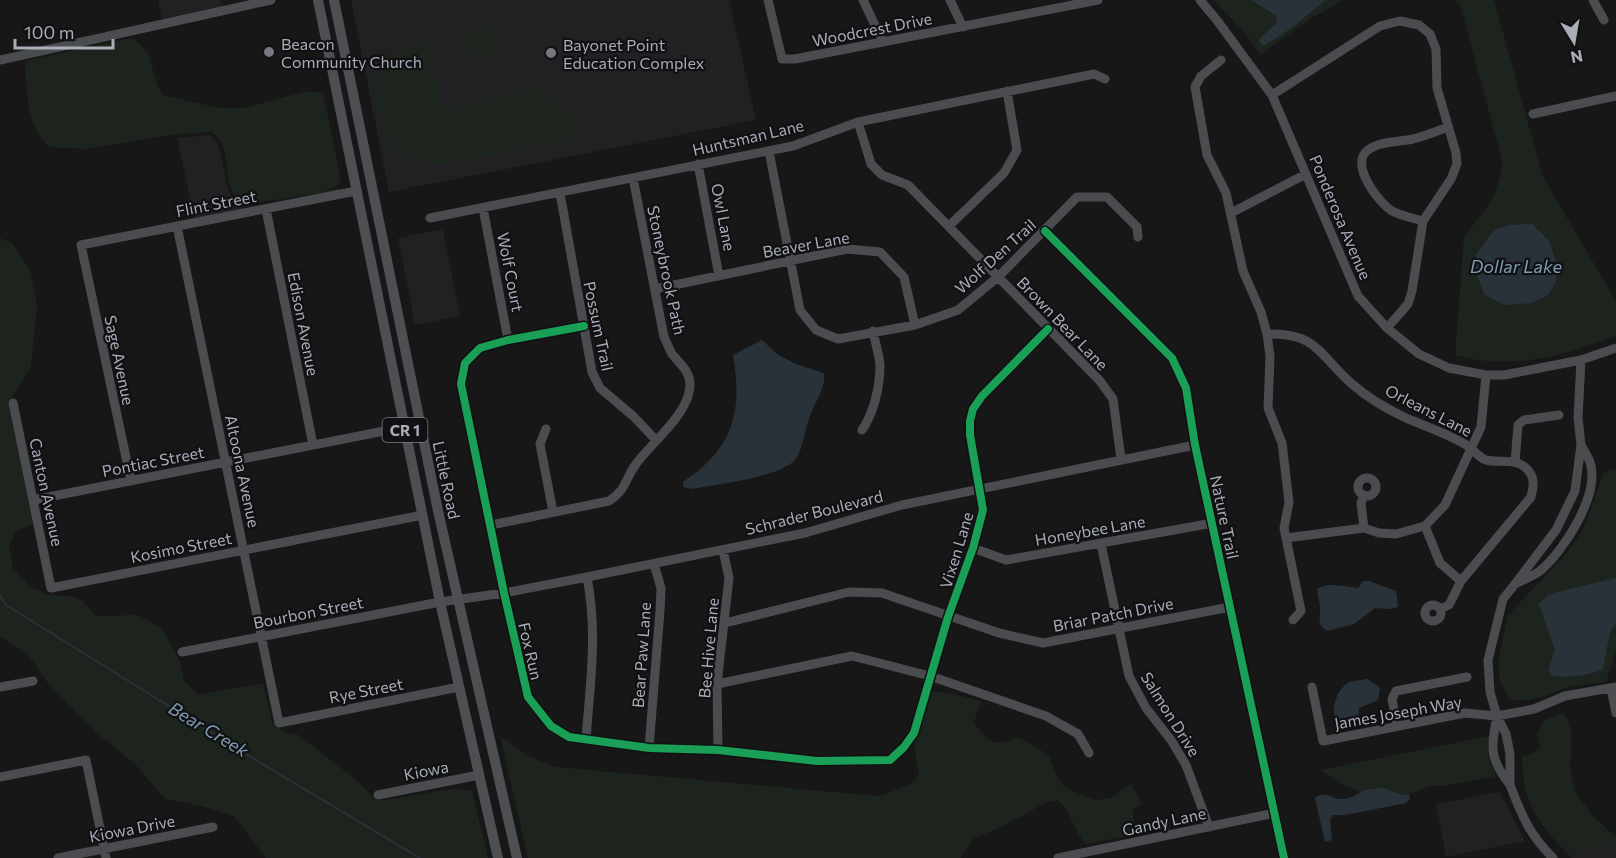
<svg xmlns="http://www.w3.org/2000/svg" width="1616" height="858" font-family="Commissioner,sans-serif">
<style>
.built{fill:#212123}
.green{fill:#1d241e}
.water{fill:#2a3239}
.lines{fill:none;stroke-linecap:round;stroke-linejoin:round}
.stream{stroke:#2a3239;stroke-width:2}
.minor{stroke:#4b4c50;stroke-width:9}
.major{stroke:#4d4f52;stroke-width:10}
.cycleway-casing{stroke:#111113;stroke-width:11}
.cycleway{stroke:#1a9f57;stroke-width:8}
.poi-dot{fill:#757880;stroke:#111113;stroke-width:2}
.labels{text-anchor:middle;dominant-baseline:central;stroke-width:4.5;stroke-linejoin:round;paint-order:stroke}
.shield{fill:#111113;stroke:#7b7e86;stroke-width:1.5}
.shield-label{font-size:15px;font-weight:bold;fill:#a8adb8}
.street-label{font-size:16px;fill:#a8adb8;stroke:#111113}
.poi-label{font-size:16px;fill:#a8adb8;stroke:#111113;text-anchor:start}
.water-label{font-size:18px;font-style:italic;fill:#7f9bb3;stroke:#111113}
</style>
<rect width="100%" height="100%" fill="#171717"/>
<path class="built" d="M158,0H219L224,7L162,20Z
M351,0H729L756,120L389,192Z
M210,135L218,144L229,192L237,204L247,208L339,188L341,197L196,226L177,138Z
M443,229L460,316L415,325L398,238Z
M1500,792L1525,841L1446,857L1436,804Z
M1616,843V858H1572L1567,853Z"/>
<path class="green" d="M1214,0H1343L1310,19L1260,55L1246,34Z
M1454,0H1494L1543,177L1616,301V336C1565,356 1509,371 1455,355L1464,237L1487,207L1495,193L1501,174L1502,160L1460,4Z
M494,27L499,53L470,58L465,33Z
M133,38L148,53L157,84L162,95L220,108H244L308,91L323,93L341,180L336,187L319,193L248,204C219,192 233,164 221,142C219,138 214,134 211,132L179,134L83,149L49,147C26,124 28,97 25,67L28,60Z
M429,40L443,109L539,88L560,107L570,109L578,127L577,135L570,139L440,165L413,160L394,150L385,135L374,104L372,79L378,67L389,55L410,45Z
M0,238L13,244L30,270L37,305L31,367L8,403L33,524L16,531L9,545L13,568L31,587L49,595L71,596L83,601L96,616L138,615L162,628L180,662L184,681L198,695L263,683L272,722L283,732L299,735L360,783L376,800C407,801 443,784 472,791L488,858H266L234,816L202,806L165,799L135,764L98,734L47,682L30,657L0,636Z
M1616,469V650L1606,682L1571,686L1540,698L1515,701L1509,698L1500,681L1498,662L1508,615L1565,555L1583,530L1604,472Z
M934,692H945L981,701L974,722C988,743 995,748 1018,737L1049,755L1055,773L1064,787L1082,795L1096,800L1110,798L1131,784L1142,804L1132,811L1137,834L1086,844C1073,831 1073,812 1057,800L1047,802L1003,826L973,839L961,858H528L500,736L529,756L556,767L879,796L910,785L919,775L914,746L931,695Z
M1562,713L1566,716L1572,733L1570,768L1575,792L1593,816L1616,837V843L1567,853C1537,823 1521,799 1522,756L1530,754L1540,747L1537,734L1544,720Z
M1490,736C1485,751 1489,762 1496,776L1444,786H1431L1412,793L1402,795L1381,787L1360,792L1339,783L1321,770Z"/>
<path class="water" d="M1251,0H1325L1293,27L1264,46L1259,42L1260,38L1276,24L1277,16Z
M1532,224L1549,241L1556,262V282L1547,296L1532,303L1504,305L1484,294L1475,270L1476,255L1487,239L1495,230L1508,225Z
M762,340L777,354L796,364L824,373C826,389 815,402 810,416C805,428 803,451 795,460C777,478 718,484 693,489L683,487V482C733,449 743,412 733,355Z
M1616,578V623L1610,632L1603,669C1587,676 1570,678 1552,676L1548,670L1555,650L1539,604L1549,594Z
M1363,581H1369L1396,591L1398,607L1389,609L1375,608L1354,624L1327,631C1317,624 1320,620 1320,610C1320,603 1318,596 1317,589C1329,581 1345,587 1358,588Z
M1368,679L1380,688L1378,700L1359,708L1358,724L1356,727L1340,728C1329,717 1334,691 1348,683C1354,680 1362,680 1368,679Z
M1381,787L1402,795L1409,794L1410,799L1406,803L1345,815H1333L1330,819L1332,840L1325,842L1315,798C1325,789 1332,800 1343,799C1351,799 1355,795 1361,792C1366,789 1375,789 1381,787Z"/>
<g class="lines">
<path class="stream" d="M0,596L6,605L259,762L420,858"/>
<path class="minor" d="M768,0L782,59H795L1098,0
M863,0L883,42
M950,0L963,27
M1200,0L1216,19L1272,95L1358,296L1387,328L1419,354L1449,368L1486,375H1504L1581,360L1616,348
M1593,0L1604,20
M0,60L271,0
M1221,60L1201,76L1195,87L1207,155L1226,193L1243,271L1261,312L1267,334L1270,356L1268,408L1282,443L1289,502L1284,528L1301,611L1293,620
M1272,95L1380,26L1400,21L1419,25L1430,34L1436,49L1437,88L1456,153L1457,164L1451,179L1423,221L1412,291L1408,304L1387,328
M1533,114L1616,96
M858,122L871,164L882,175L908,185L1100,381L1113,399L1121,459
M769,151L800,310L816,330L838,339L915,325L958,310L998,277L1077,197H1107L1137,227L1138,237
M698,164L719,276
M560,193L592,372L600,388L633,416L656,440
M483,208L508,340
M266,209L313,445
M1231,213L1306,174
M430,218L793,146L858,122L1094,74L1105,79
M1423,221C1413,218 1402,216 1392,211C1378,202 1349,164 1368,150C1380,141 1399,142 1413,139C1425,136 1437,131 1448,127
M177,226L279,723L459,687
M949,226L1004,173L1017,150L1007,91
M1045,231L1172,358L1186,388L1195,445L1284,858
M655,289L847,249L880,252L904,277L915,325
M584,326L508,340L480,348L465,363L461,384L504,593L528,697L551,726L569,737L649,748L718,750L817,761L890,760L904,747L914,733L948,617L973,548L983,510L970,435V421L973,409L982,396L1048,329
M1267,334C1317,332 1319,355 1352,384C1368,398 1387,409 1406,418C1427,427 1449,434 1468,446C1475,451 1478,457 1486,460C1500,463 1515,458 1526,468C1535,476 1534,486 1531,497L1461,581L1449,605L1440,609
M1581,360L1578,418L1581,445L1575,491L1556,530L1515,584C1523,580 1533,576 1540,571C1563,552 1598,498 1591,466C1590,459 1585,452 1581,445
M13,403L51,588L423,515
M546,429L540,444L553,512
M862,430C874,413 880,386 880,365C879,354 875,342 873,331
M1515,462L1518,425L1524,420L1559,415
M1358 487a9 9 0 1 1 18 0a9 9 0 1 1-18 0Z
M131,481L81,245L356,191
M1364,495L1361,503L1364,528
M33,500L420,424
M491,525L609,501C628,488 624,480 636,464C651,443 690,413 690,385C690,371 680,364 672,354C669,349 667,343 664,337L633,178
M1425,526L1440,563L1461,581
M1286,538L1364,528L1379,533L1396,534L1425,526L1445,505L1481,427L1486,375
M1101,544L1129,676L1146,708L1171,740L1186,765L1209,827
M973,548L1006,560L1213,523
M1425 613a8 8 0 1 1 16 0a8 8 0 1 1-16 0Z
M725,623L849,592L882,593L999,633L1043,643L1230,607
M182,652L440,602L504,593L587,577L805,533L902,505L1195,445
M717,684L852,656L930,676L1046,716L1078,734L1089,753
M0,687L33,681
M1312,687L1323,741L1465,713L1497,716L1534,709L1565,696L1616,687
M1611,688L1616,713
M1497,716C1491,749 1489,758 1510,785V754L1506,734L1497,716L1490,692L1488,660L1503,599L1515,584
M1397,726L1392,699L1396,691L1467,677
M586,740C590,683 598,634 587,577
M649,748L660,611L661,588L654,564
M718,750L717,684L729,578L723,550
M0,777L86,760L106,858
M1510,785C1522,816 1529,834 1553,858
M378,795L479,775
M58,858L213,827
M1058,858L1275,813"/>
<path class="major" d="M318,0L440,602L498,858
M334,0L438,511L517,858"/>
<defs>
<path id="cycleway" d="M1045,231L1172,358L1186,388L1195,445L1284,858
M584,326L508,340L480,348L465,363L461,384L504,593L528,697L551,726L569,737L649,748L718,750L817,761L890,760L904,747L914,733L948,617L973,548L983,510L970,435V421L973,409L982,396L1048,329"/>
</defs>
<use href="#cycleway" class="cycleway-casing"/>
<use href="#cycleway" class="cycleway"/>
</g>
<g class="poi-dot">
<circle cx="269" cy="52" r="6"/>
<circle cx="551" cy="53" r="6"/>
</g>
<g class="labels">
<rect class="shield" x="382.5" y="418" width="45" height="24" rx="4.5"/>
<g class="shield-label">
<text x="405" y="430">CR 1</text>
</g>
<g class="street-label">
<text transform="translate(872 29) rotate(-11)">Woodcrest Drive</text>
<text transform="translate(748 137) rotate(-13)">Huntsman Lane</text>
<text transform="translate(216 203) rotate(-11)">Flint Street</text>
<text transform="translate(724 217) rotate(79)">Owl Lane</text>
<text transform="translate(1341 217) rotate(67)">Ponderosa Avenue</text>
<text transform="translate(806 244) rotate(-10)">Beaver Lane</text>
<text transform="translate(995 256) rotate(-42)">Wolf Den Trail</text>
<text transform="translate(667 270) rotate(78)">Stoneybrook Path</text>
<text transform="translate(511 272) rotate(79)">Wolf Court</text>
<text transform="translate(1063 323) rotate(46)">Brown Bear Lane</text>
<text transform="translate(304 324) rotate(79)">Edison Avenue</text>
<text transform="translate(599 326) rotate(78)">Possum Trail</text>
<text transform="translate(120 360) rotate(78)">Sage Avenue</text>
<text transform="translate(1429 410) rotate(27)">Orleans Lane</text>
<text transform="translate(153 461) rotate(-11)">Pontiac Street</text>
<text transform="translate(243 471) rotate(78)">Altoona Avenue</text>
<text transform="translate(447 480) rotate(78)">Little Road</text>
<text transform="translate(47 492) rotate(78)">Canton Avenue</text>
<text transform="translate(814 512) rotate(-14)">Schrader Boulevard</text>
<text transform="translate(1225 517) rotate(78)">Nature Trail</text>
<text transform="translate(1090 530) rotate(-10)">Honeybee Lane</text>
<text transform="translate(181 547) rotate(-11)">Kosimo Street</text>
<text transform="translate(956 550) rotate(-73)">Vixen Lane</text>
<text transform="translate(308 612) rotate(-11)">Bourbon Street</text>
<text transform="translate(1113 614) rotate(-11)">Briar Patch Drive</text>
<text transform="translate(708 648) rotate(-85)">Bee Hive Lane</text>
<text transform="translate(531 651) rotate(77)">Fox Run</text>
<text transform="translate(641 655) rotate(-86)">Bear Paw Lane</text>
<text transform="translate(366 690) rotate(-11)">Rye Street</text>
<text transform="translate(1398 712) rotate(-10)">James Joseph Way</text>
<text transform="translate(1171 714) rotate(58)">Salmon Drive</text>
<text transform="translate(426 770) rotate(-11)">Kiowa</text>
<text transform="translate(1164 821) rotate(-12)">Gandy Lane</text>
<text transform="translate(132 828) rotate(-11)">Kiowa Drive</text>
</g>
<g class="poi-label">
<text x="281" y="43">Beacon<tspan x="281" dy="18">Community Church</tspan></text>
<text x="563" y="44">Bayonet Point<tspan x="563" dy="18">Education Complex</tspan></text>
</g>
<g class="water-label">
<text x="1516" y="266">Dollar Lake</text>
<text transform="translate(209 729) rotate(31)">Bear Creek</text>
</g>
</g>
<g transform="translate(1574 42) rotate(169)" stroke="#111113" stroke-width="4.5" paint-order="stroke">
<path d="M0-4.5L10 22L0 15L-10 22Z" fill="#a8adb8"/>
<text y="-9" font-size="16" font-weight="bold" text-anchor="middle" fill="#a8adb8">N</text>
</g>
<path d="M15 39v9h98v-9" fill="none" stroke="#a8adb8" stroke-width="3"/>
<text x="24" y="39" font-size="18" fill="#a8adb8" stroke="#111113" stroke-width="4.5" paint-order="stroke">100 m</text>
</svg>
